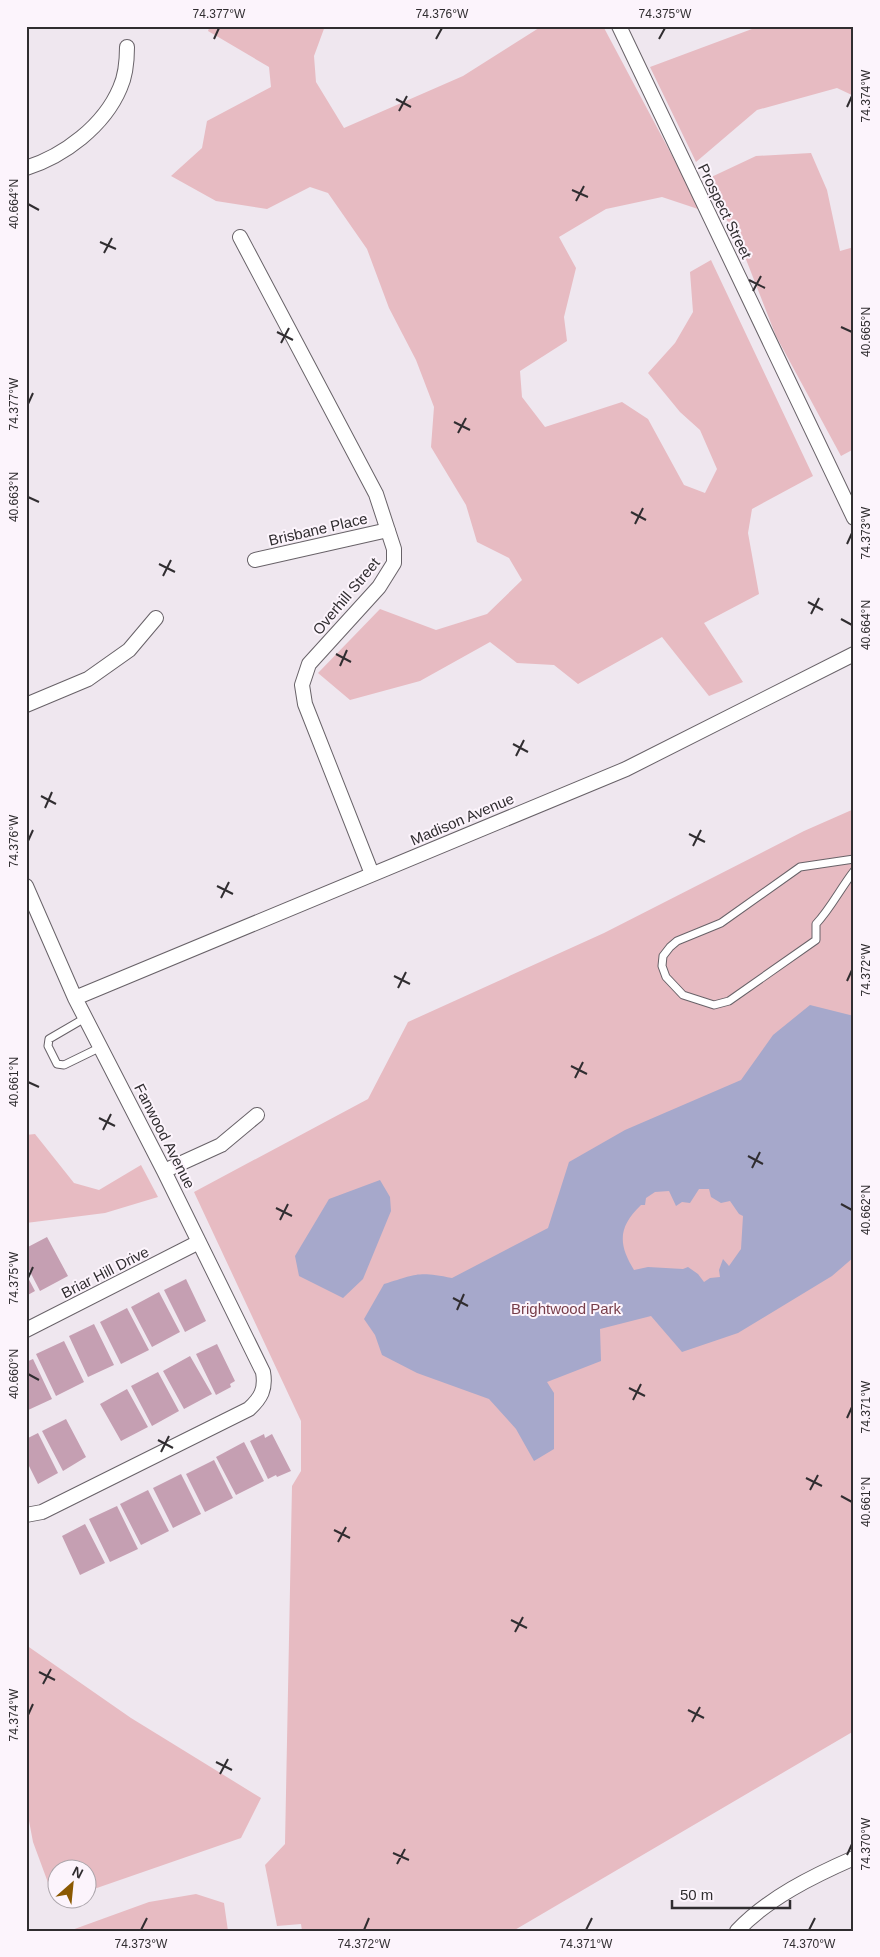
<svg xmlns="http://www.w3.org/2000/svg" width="880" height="1957" font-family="Helvetica,sans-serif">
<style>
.green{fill:#e7bbc2}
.water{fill:#a6a8cb;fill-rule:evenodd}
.building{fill:#c59fb2}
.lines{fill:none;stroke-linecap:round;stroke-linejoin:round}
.lane-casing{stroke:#686268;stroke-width:9}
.street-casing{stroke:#686268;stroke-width:16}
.lane{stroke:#fff;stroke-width:7}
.street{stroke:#fff;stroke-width:14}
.ticks{fill:none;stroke:#302d30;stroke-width:2}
.labels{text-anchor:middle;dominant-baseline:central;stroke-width:4;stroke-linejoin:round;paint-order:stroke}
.street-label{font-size:15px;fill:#302d30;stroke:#fcf4fc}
.park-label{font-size:15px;fill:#783e4a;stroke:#fcf4fc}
.neatline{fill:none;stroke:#302d30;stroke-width:2}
.ticks-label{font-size:12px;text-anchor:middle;fill:#302d30}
</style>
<rect width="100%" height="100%" fill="#efe7ef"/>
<path class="green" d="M210,26H325L314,56L316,82L344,128L463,76L542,26H603L701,210L662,197L606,209L559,237L576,268L564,317L567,341L520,371L522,397L545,427L622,402L648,419L684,485L705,493L717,469L700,430L680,412L648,373L675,343L693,312L690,272L711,260L813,476L752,509L748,533L759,594L704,623L743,682L709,696L662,637L578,684L554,665L517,663L490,642L420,681L350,700L318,673L380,609L436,630L487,614L522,580L509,558L477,542L466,505L431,447L434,407L416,360L389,308L367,249L328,193L310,187L267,209L216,201L171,176L202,148L207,121L271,87L269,67L208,31Z
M760,26H854V96L837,88L757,110L696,162L650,67Z
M811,153L827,190L840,251L854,247V449L841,456L776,336L740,244L705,180L756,156Z
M854,809V1731L513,1931H302L301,1924L277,1926L265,1865L285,1844L292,1486L301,1471V1421L194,1192L368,1099L408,1022L604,933L804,831Z
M35,1134L74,1183L99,1190L141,1165L158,1197L105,1213L26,1223V1135Z
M26,1645L131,1718L261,1798L241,1838L94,1889H88V1870H58L57,1888H50L33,1842L26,1805Z
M196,1894L224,1903L228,1931H69L149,1902Z"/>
<path class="water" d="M810,1005L854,1016V1257L832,1276L738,1333L682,1352L651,1316L600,1329L601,1361L547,1382L554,1393V1449L534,1461L516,1429L489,1399L417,1373L382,1355L375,1335L364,1319L384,1284C416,1274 418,1271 452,1278L548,1228L569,1162L625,1130L741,1080L773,1035ZM699,1189H709L711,1197L721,1203L730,1201L739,1214L743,1216L741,1249L729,1266L723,1259L719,1270L720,1277L710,1278L704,1282L698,1274L688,1267L683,1269L648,1267L634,1270C618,1244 618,1227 641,1205H645L646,1198L655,1192L669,1191L676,1206L682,1202L690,1203Z
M380,1180L390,1197L391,1211L363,1279L343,1298L299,1276L295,1256L329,1199Z"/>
<path class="building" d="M47,1237L68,1276L40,1291L26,1264V1248Z
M26,1274L35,1291L26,1296Z
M186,1279L206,1321L185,1332L164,1290Z
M159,1292L180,1332L152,1347L131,1307Z
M127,1308L149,1350L121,1364L100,1322Z
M94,1324L114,1365L88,1377L69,1336Z
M64,1341L84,1382L56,1396L36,1354Z
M217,1344L235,1381L230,1384L231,1387L216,1395L196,1354Z
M190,1356L212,1394L184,1409L163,1371Z
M33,1359L52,1399L26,1411V1362Z
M158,1372L179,1411L152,1426L131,1386Z
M127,1389L148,1427L121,1441L100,1404Z
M66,1419L86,1457L63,1471L42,1431Z
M38,1433L58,1473L38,1484L26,1460V1439Z
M264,1434L265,1438L272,1434L291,1471L277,1477L276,1475L268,1479L250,1441Z
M244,1442L264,1481L236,1495L216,1457Z
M214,1460L233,1498L205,1512L186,1474Z
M181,1474L201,1514L173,1528L153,1488Z
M148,1490L169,1531L141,1545L120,1504Z
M117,1506L138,1549L110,1562L89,1519Z
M85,1524L105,1563L80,1575L62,1536Z"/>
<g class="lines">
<defs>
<path id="lane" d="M854,859L800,867L721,923L677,941L670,947L663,956L662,966L666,977L683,995L714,1005L729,1001L816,940V924C831,908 840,889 854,871
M85,1018L49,1039L48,1046L57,1064L64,1065L101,1047"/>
<path id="street" d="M619,26L854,518
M26,168C64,156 104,126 120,88C126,75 127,61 127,47
M240,237L376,494L394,549V563L379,587L309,664L302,685L305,704L372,874
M255,560L388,530
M26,705L88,679L129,650L156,618
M26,886L75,998L164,1171L263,1372C266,1389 261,1398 249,1409L42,1512L26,1515
M75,998L626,769L854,654
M164,1171L221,1145L257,1115
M26,1330L199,1242
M737,1931C768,1898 813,1876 854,1858"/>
</defs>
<use href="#lane" class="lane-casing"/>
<use href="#street" class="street-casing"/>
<use href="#lane" class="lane"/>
<use href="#street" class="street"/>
</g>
<path class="ticks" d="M214,39L219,28M436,39L442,28M659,39L665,28M396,99L411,107M847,107L852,96M399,111L407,96M572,190L588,197M576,201L584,186M28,204L39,210M100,242L116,249M104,253L112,238M749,280L765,288M753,291L761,276M841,327L852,332M277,332L293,340M281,343L289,328M28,404L33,393M454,422L470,430M458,433L466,418M28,497L39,502M631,512L646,520M635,524L643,508M847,544L852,533M159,564L175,572M163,576L171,560M808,602L823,610M811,614L819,598M841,619L852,625M336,654L351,662M340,666L347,650M513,744L528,752M516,756L524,740M41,796L56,804M45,808L52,792M689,834L705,842M28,841L33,830M693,846L701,830M217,886L233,894M221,898L229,882M394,976L410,984M847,981L852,970M398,988L406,972M571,1066L587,1074M575,1078L583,1062M28,1082L39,1087M99,1118L115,1126M103,1130L111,1114M748,1156L763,1164M752,1168L760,1152M841,1204L852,1210M276,1208L292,1216M280,1220L288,1204M28,1278L33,1267M453,1298L468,1306M457,1310L464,1294M28,1374L39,1380M629,1388L645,1396M633,1400L641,1384M847,1418L852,1407M158,1440L173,1448M161,1452L169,1436M806,1478L822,1486M810,1490L818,1475M841,1496L852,1502M334,1530L350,1538M338,1542L346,1527M511,1620L527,1628M515,1632L523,1617M39,1672L55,1680M43,1684L51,1669M688,1710L704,1718M28,1715L33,1704M692,1722L700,1707M216,1762L232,1770M220,1774L228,1759M393,1853L409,1860M847,1855L852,1844M397,1864L405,1849M141,1930L147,1918M364,1930L369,1918M586,1930L592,1918M809,1930L815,1918"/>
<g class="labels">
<g class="street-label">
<text transform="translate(725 211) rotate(64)">Prospect Street</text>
<text transform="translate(318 529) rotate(-13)">Brisbane Place</text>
<text transform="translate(346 596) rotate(-50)">Overhill Street</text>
<text transform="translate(462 819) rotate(-23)">Madison Avenue</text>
<text transform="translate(165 1136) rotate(63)">Fanwood Avenue</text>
<text transform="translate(105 1272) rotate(-27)">Briar Hill Drive</text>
</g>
<g class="park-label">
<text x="566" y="1308">Brightwood Park</text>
</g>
</g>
<rect width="880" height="1957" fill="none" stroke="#fcf4fc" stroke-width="55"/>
<g transform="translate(72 1884) rotate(27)"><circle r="24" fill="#fcf4fc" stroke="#aaa4aa"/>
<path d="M0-4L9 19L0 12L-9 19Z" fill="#8b5902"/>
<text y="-8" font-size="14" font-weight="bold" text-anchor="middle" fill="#302d30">N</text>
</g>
<path d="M672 1900v8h118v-8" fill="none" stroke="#302d30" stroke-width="2.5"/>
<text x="680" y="1900" font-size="15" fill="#302d30" stroke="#fcf4fc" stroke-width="4" paint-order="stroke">50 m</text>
<rect x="28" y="28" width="824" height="1902" class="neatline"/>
<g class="ticks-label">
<text x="219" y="18">74.377°W</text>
<text x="442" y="18">74.376°W</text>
<text x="665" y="18">74.375°W</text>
<text transform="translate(866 96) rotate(-90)" y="4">74.374°W</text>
<text transform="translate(14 204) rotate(-90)" y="4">40.664°N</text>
<text transform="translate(866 332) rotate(-90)" y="4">40.665°N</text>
<text transform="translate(14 404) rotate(-90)" y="4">74.377°W</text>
<text transform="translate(14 497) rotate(-90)" y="4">40.663°N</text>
<text transform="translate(866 533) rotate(-90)" y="4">74.373°W</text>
<text transform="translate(866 625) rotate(-90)" y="4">40.664°N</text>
<text transform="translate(14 841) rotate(-90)" y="4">74.376°W</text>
<text transform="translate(866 970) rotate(-90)" y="4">74.372°W</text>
<text transform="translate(14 1082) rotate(-90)" y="4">40.661°N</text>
<text transform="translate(866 1210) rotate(-90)" y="4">40.662°N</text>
<text transform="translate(14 1278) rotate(-90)" y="4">74.375°W</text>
<text transform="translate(14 1374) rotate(-90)" y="4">40.660°N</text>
<text transform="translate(866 1407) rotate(-90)" y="4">74.371°W</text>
<text transform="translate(866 1502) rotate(-90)" y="4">40.661°N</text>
<text transform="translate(14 1715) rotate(-90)" y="4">74.374°W</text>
<text transform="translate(866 1844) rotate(-90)" y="4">74.370°W</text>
<text x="141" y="1948">74.373°W</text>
<text x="364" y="1948">74.372°W</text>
<text x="586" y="1948">74.371°W</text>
<text x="809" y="1948">74.370°W</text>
</g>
</svg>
